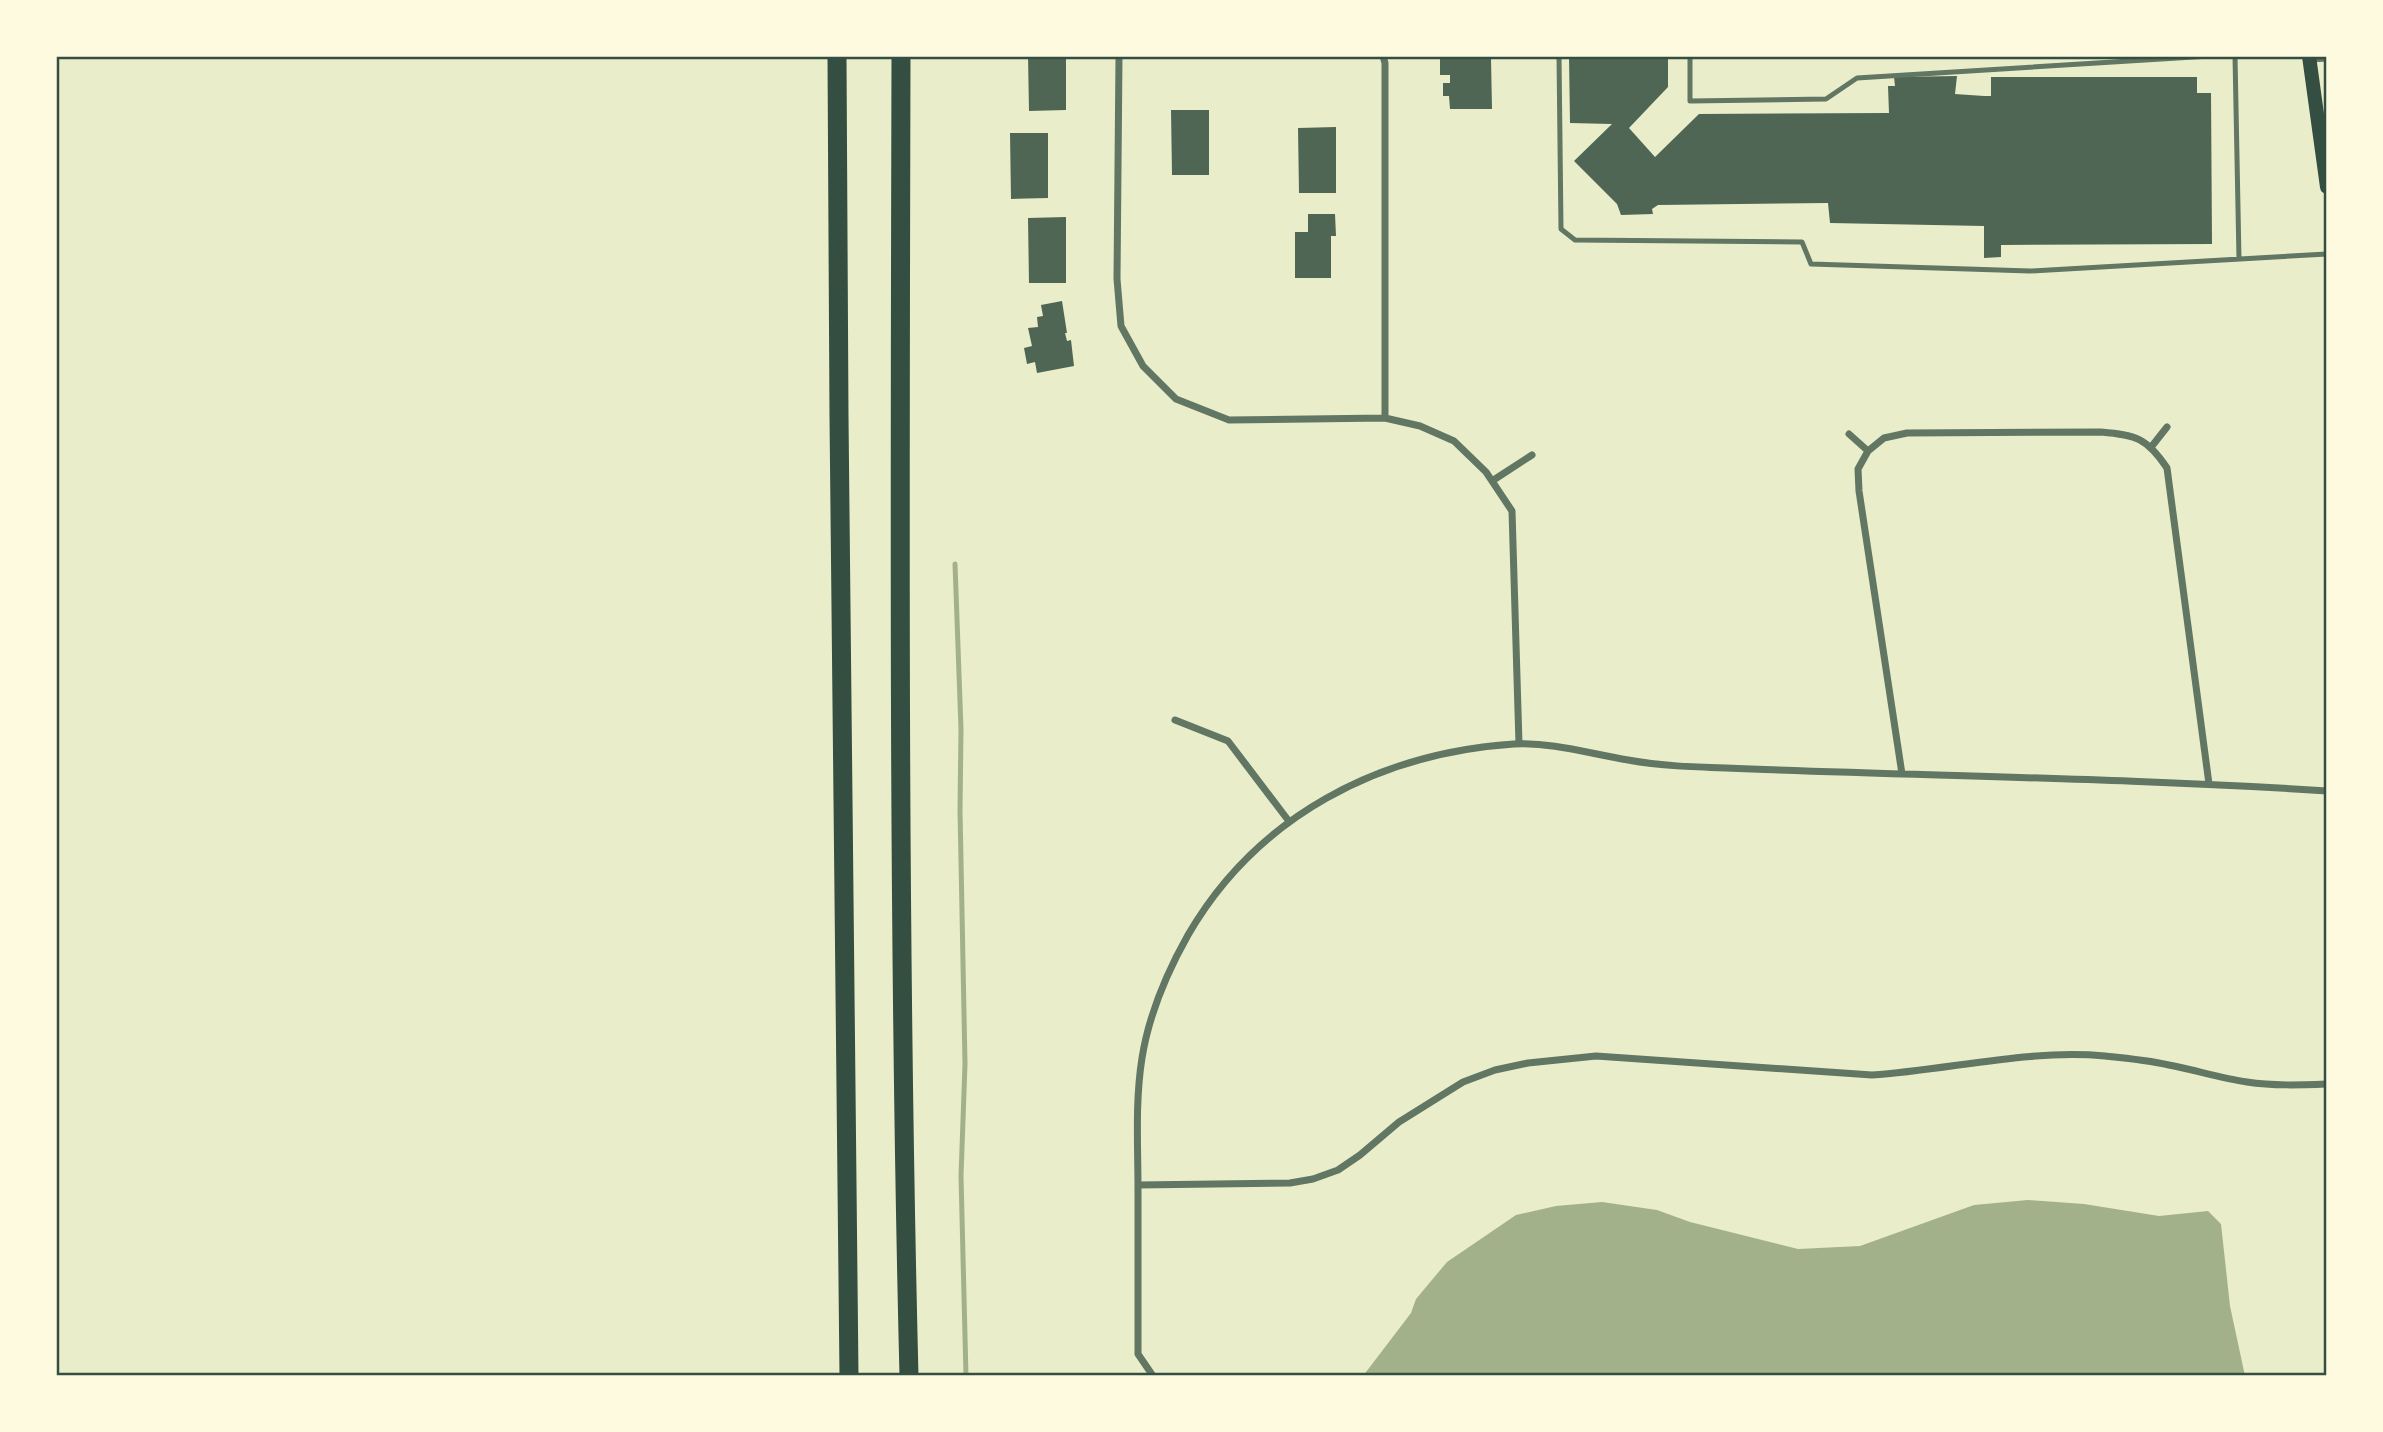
<svg xmlns="http://www.w3.org/2000/svg" width="2383" height="1432" font-family="'Golos Text',sans-serif">
<style>
.water{fill:#a3b18a}
.lines{fill:none;stroke-linecap:round;stroke-linejoin:round}
.stream{stroke:#a3b18a;stroke-width:5}
.building{fill:#4f6655}
.service{stroke:#617663;stroke-width:5}
.minor{stroke:#617663;stroke-width:7}
.secondary{stroke:#344e41;stroke-width:14}
.motorway{stroke:#344e41;stroke-width:19}
.neatline{fill:none;stroke:#344e41;stroke-width:2.5}
</style>
<rect width="100%" height="100%" fill="#e9edc9"/>
<path class="water" d="M2028,1200L2084,1204L2159,1216L2208,1211L2221,1224L2230,1306L2245,1376H1363L1411,1313L1416,1299L1447,1262L1516,1215L1556,1206L1602,1202L1657,1210L1690,1222L1798,1249L1860,1246L1974,1205Z"/>
<g class="lines">
<path class="stream" d="M955,564L961,729L960,810L965,1064L961,1176L966,1376"/>
</g>
<path class="building" d="M1028,56H1066V110L1029,111Z
M1440,56H1460V59H1491L1492,109H1450L1449,96H1443V83H1450V75H1440Z
M1569,56H1668V87L1629,128L1655,157L1699,114L1889,113L1888,86H1895L1894,77L1957,76L1955,94L1984,96H1991V77H2197V93H2211L2212,244L2001,245V257L1984,258V226L1830,223L1828,203L1658,205L1652,209L1653,214L1621,215L1617,204L1574,161L1612,124L1570,123Z
M1171,110H1209V175H1172Z
M1336,127V193H1299L1298,128Z
M1010,133H1048V198L1011,199Z
M1308,214H1335L1336,236H1331V278H1295V232H1308Z
M1066,217V283H1029L1028,218Z
M1062,301L1067,333H1065L1067,341L1071,340L1074,366L1037,373L1035,362L1027,364L1024,348L1032,346L1028,328L1038,327L1037,317L1043,316L1041,305Z"/>
<g class="lines">
<path class="service" d="M1559,56L1561,229L1575,240L1802,242L1811,264L2030,271L2327,254
M1690,56V101L1826,99L1857,78L2210,56
M2235,56L2239,259
M2310,60L2327,59"/>
<path class="minor" d="M1119,56L1117,279L1121,326L1143,366L1176,399L1229,420L1385,418L1420,426L1454,441L1486,472L1512,511L1519,744
M1383,56L1385,63V418
M1849,434L1868,451
M2152,446L2167,427
M1492,481L1532,455
M1175,720L1228,741L1288,820
M1902,774L1859,491L1858,469L1868,451L1884,438L1907,433L2101,432C2136,435 2147,438 2167,468L2209,784
M1138,1185L1290,1183L1313,1179L1338,1170L1360,1155L1399,1122L1463,1082L1495,1070L1528,1063L1596,1056L1872,1075C1950,1070 2026,1049 2105,1056C2126,1058 2148,1060 2169,1065C2195,1070 2221,1078 2247,1082C2273,1086 2300,1085 2327,1084
M1153,1376L1138,1354C1138,1299 1138,1244 1138,1189C1138,1145 1135,1102 1142,1058C1149,1014 1166,974 1188,935C1257,816 1379,753 1514,744C1552,742 1591,754 1628,760C1661,766 1693,767 1726,768C1927,776 2127,778 2327,791"/>
<path class="secondary" d="M2309,56L2327,187"/>
<path class="motorway" d="M837,56L839,416L849,1376
M901,56C900,496 898,936 909,1376"/>
</g>
<rect width="2383" height="1432" fill="none" stroke="#fefae0" stroke-width="116"/>
<rect x="58" y="58" width="2267" height="1316" class="neatline"/>
</svg>
